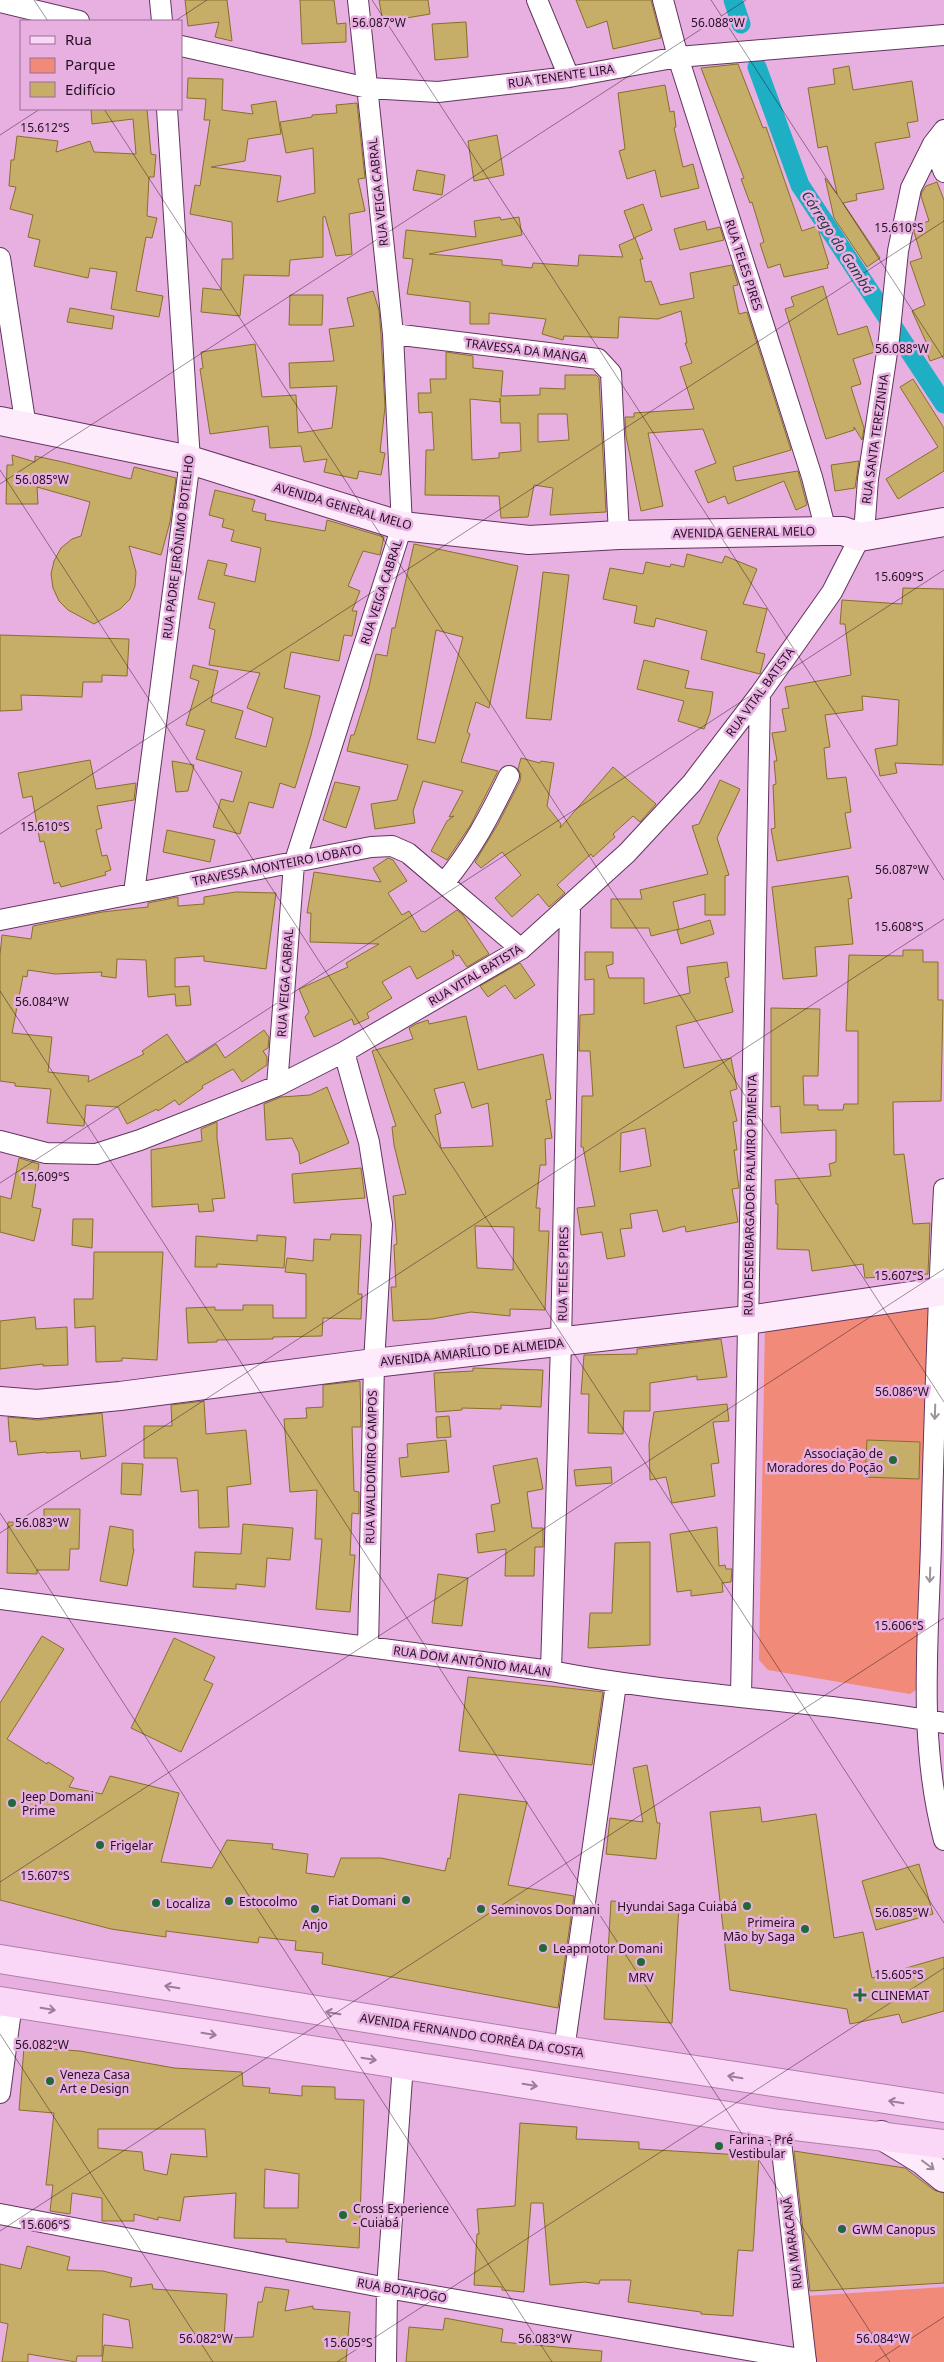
<svg xmlns="http://www.w3.org/2000/svg" width="944" height="2362" font-family="'Noto Sans',sans-serif">
<style>
.green{fill:#f18a78}
.lines{fill:none;stroke-linecap:round;stroke-linejoin:round}
.canal{stroke:#1eafc4;stroke-width:19}
.building{fill:#c6ae69;stroke:#876f2a;fill-rule:evenodd}
.street-casing{stroke:#643460;stroke-width:22}
.secondary-casing{stroke:#643460;stroke-width:30}
.primary-casing{stroke:#ae80a9;stroke-width:30}
.street{stroke:#fff;stroke-width:20}
.secondary{stroke:#fdebfb;stroke-width:28}
.primary{stroke:#fbd7f7;stroke-width:28}
.oneway{stroke:#9c939c}
.oneway2{stroke:#9a7d97}
.oneway3{stroke:#9b8899}
.ticks{fill:none;stroke:#241022;stroke-width:1;stroke-opacity:0.45}
.poi-dot{fill:#1f6a38;stroke:#e8afe1;stroke-width:2}
.labels{text-anchor:middle;dominant-baseline:central;stroke-width:5;stroke-linejoin:round;paint-order:stroke}
.street-label{font-size:12px;fill:#241022;stroke:#e8afe1}
.poi-label{font-size:12px;fill:#241022;stroke:#e8afe1;text-anchor:start}
.water-label{font-size:14px;font-style:italic;fill:#1f3a3f;stroke:#e8afe1}
.ticks-label{font-size:12px;text-anchor:middle;fill:#241022;stroke:#e8afe1;stroke-width:5;stroke-linejoin:round;paint-order:stroke}
</style>
<rect width="100%" height="100%" fill="#e8afe1"/>
<path class="green" d="M930,1300L923,1685L910,1694L768,1670L759,1660L765,1325Z
M944,2287V2362H814L807,2296Z"/>
<g class="lines">
<path class="canal" d="M733,0L741,24
M757,67L800,185L944,404"/>
</g>
<path class="building" d="M185,0H227L232,41L215,37L219,22L188,26Z
M300,0H334L337,24L346,23V42L302,44Z
M379,0H428L430,14L383,22Z
M576,0H651L661,38L613,49L607,21L587,28Z
M466,22L468,57L435,60L432,24Z
M738,64L763,128L766,127L802,231L817,226L829,264L827,265L828,268L784,277L780,264L768,268L760,244L764,242L752,202L750,203L741,179L744,178L701,68Z
M849,66L853,90L912,81L918,121L907,123L910,137L875,143L884,189L856,194L857,200L843,203L880,258L867,267L834,218L825,178L837,194L827,146L818,148L808,88L835,84L833,69Z
M188,78L223,79L222,110L253,114L251,105L276,101L281,134L248,139L245,161L211,167L281,176L277,202L315,193L313,148L286,153L280,122L312,117V115L337,113L336,105L357,103L365,178L358,179L365,211L349,214L352,254L336,256L325,216L323,217V257L290,260L289,276L244,275L240,316L201,312L203,288L221,290L222,259H233L232,222L190,214L195,185L200,186L210,120H204L206,99L187,98Z
M665,85L670,112L674,111L676,127L674,128L683,167L693,164L699,188L661,197L655,170L627,179L619,151L625,149L618,93Z
M91,109H147L151,154L156,155L154,177H149L147,216L157,218L152,238L146,237L136,291L163,296L159,317L111,309L117,272L90,268L88,278L34,266L40,240L28,237L33,215L10,209L16,187L9,186L11,160H14L17,136L58,141L56,152L90,141L94,152L136,154L133,119L92,124Z
M497,135L504,175L474,181L468,141Z
M417,170L445,175L442,195L413,190Z
M937,182L944,200V356L930,361L924,345L927,344L912,311L925,305L910,262L922,258L914,232L915,226L929,221L921,196L922,192L926,186Z
M643,204L652,230L634,238L624,211Z
M500,217L501,220L519,217L522,235L429,254L502,260V265L532,268L533,263L578,266L579,255L623,257L619,245L635,238L643,259H640L645,282L651,281L660,305L694,298L690,273L732,265L738,285L733,286L739,314L747,312L791,450L733,467L736,481L798,471L807,505L796,510L784,481L728,504L725,496L708,503L695,471L716,463L703,429L648,433L663,506L641,511L626,436L625,417H634V413L694,409L680,367L692,363L685,343H687L681,311L658,319L619,317L618,338L564,336L563,340L542,334L546,319L489,313V324H470V302L407,294L413,259L403,258L406,230L476,237L474,221Z
M705,221L707,230L720,227L724,240L680,250L674,229Z
M823,286L838,335L867,326L875,352L853,359L861,384L851,387L864,428L862,440L854,427V430L826,439L785,309L794,306L791,297Z
M373,291L379,310L381,335L385,407L380,452L385,453L381,475L359,471L357,479L324,472L327,459L304,462L301,446L270,448L268,426L210,434L200,369L203,368L201,352L255,344L262,397L296,395L298,433L332,428L337,386L290,388L289,363L334,361L329,329L354,326L347,298Z
M290,295H323L322,325H289Z
M70,308L114,316L112,329L67,322Z
M446,352L473,356V368L503,371L501,396L540,395V388L565,389V375H596L599,378L606,512L550,515L553,488L534,485L528,517L501,518L499,496L425,495L426,450H434L432,412L419,413L418,393H431L430,379H446ZM500,398L501,423H520L521,451L499,453V458L472,460L470,399L500,402ZM538,414H567L569,440L538,442Z
M913,379L944,428V471L898,499L886,479L938,447L900,387Z
M12,455L35,462V456L63,462L131,479L134,467L176,478L170,522L161,555L129,546L136,572L135,586L130,599L120,609L94,624L68,610L59,601L53,588L51,574L54,561L61,548L72,539L81,536L90,502L37,487L38,504H6L7,465H13Z
M859,461L855,488L835,491L831,465Z
M215,490L255,500L252,511L266,514L265,520L325,531L327,520L384,537L380,555L363,551L348,586L360,591L352,611H357L352,636L344,635L339,661L291,652L284,688L320,696L311,735L295,788L280,783L273,808L249,802L240,834L213,827L221,799L233,802L242,772L196,759L205,730L186,725L199,681L190,678L193,665L218,671L211,702L243,711L235,738L266,747L273,718L247,708L260,673L209,665L215,630L209,628L215,603L198,599L208,560L227,564L224,575L255,582L261,548L231,541L234,530L222,527L224,519L209,515Z
M414,544L518,566L489,708L476,702L467,732L470,734L461,762L498,771L470,826L447,860L431,851L447,821L454,816L449,817L463,791L423,781L413,811L415,823L375,829L371,804L397,800L408,765L347,751L351,735H354L369,687L376,654L387,656L392,628H395ZM436,630L463,637L435,743L417,739Z
M687,554L722,563L725,556L757,569L743,604L767,609L756,652L765,654L760,674L701,659L707,631L656,618L654,627L634,623L637,606L603,599L610,568L643,574L646,562L670,567L671,564L684,567Z
M543,572L569,575L551,720L526,718Z
M903,588L944,589L943,765L895,763L897,773L880,776L875,749L897,745L899,700L862,696L863,710L825,715L830,747L824,748L827,779L846,777L851,812L845,813L851,848L777,861L771,829L775,828L773,785L776,784L774,761H777L772,733L786,731L782,709L789,708L785,687L851,675L845,624H840L842,600L902,604Z
M0,635L129,639L127,676L102,675V682H83L82,697L21,695L22,710L0,711Z
M644,660L689,671L685,688L713,692L710,713L704,729L678,721L684,701L637,689Z
M521,758L540,763L541,761L554,763L547,806L561,824L560,828L613,767L656,804L640,822L633,816L613,834L615,837L593,857L591,854L557,885L565,893L549,907L538,894L512,917L495,898L521,875L502,852L481,868L475,862L498,824L520,781L521,775L518,769Z
M90,760L96,789L136,783L134,800L97,806L102,828L96,830L102,856L107,855L111,870L105,872L106,875L61,887L59,882L54,884L44,841L40,842L32,796L23,798L18,773Z
M172,761L194,765L188,791L176,792Z
M720,780L740,789L717,838L729,875L725,876V915H705V894L673,902L679,929L651,936L649,928H611V899H642L640,890L708,874L692,826L699,824Z
M335,782L360,787L346,828L323,820Z
M167,830L215,840L210,862L163,852Z
M388,858L393,860L407,881L388,893L402,915L409,911L421,931L425,932L457,910L463,915L489,954L467,967L459,955L456,956L452,950L454,958L417,979L410,966L382,982L392,998L367,1013L369,1018L354,1025L352,1019L314,1037L305,1017L309,1012L299,989L348,967L346,963L379,944L310,942L311,913H307L314,872L381,882L373,868Z
M848,876L852,898L848,899L853,944L815,947L817,976L783,979L772,887Z
M236,892L276,893L266,969L204,961V956L175,958V987L189,986L191,1005L176,1006L175,994L148,997L146,960L117,959L116,978L101,976L102,972L55,974L28,970L27,977L23,976L12,1033L52,1037L48,1072L89,1076L88,1082L144,1054L142,1051L167,1034L187,1063L216,1044L225,1058L264,1030L269,1037L268,1048L263,1051L267,1057V1065L242,1082L233,1069L202,1086L203,1088L179,1105L175,1100L158,1111L157,1109L127,1124L118,1107L86,1105L84,1126L47,1123L51,1089L15,1086V1083L0,1081V955L2,935L31,939L33,926L102,912L148,907V903L178,897V906L204,904V897Z
M710,920L714,934L681,944L677,930Z
M903,950H923V962H938V1000H943L941,1101L893,1102L894,1155L904,1154L913,1224L930,1223L928,1274L865,1278L863,1264L812,1271L809,1250L777,1249L778,1204H776L775,1180L831,1176L829,1164L836,1162V1130L781,1133L780,1106L771,1107V1008L820,1009L818,1076H803L804,1105H818V1110H843L844,1104H858V1031H846L849,955L903,956Z
M585,952H613V964L606,966L609,978H644V1004L690,993L687,967L727,962L729,977L725,978L733,1012L676,1026L684,1068L731,1058L737,1089L730,1091L737,1121L733,1122L737,1150H734L739,1188L732,1189L738,1222L686,1232L685,1226L663,1232L657,1210L630,1214L632,1228L620,1229L625,1256L607,1259L602,1232L581,1235L577,1208L595,1206L583,1147H581L582,1096H593L590,1051H579L580,1015L594,1014V979L585,980ZM645,1128L651,1166L620,1172L621,1133Z
M520,963L535,985L515,999L505,985L488,997L480,986Z
M466,1016L478,1070L543,1054L551,1099L546,1100L552,1138L545,1139L546,1165H540L536,1208H540L539,1231H549L545,1310L510,1309V1316L471,1312L432,1319L393,1321L391,1287H396L394,1245L397,1244L393,1196L406,1194L394,1145L392,1127L396,1126L372,1051L413,1039L409,1028L416,1024L428,1020L429,1024ZM464,1082L472,1108L488,1103L493,1146L441,1148L435,1115L441,1113L434,1089ZM475,1226L514,1227L513,1270L477,1268Z
M327,1087L349,1143L300,1164L299,1153L292,1138L266,1140L264,1104L281,1097L310,1095Z
M217,1122V1138L225,1198L212,1199L214,1211L199,1212L198,1204L152,1207L151,1150L202,1141L201,1129Z
M19,1158L39,1164L32,1207L41,1209L34,1241L0,1232V1196L11,1199Z
M361,1168L365,1198L294,1203L292,1174Z
M73,1219H93L92,1248L72,1245Z
M331,1234L361,1235L358,1294H362L361,1319L323,1318L322,1336L273,1337V1339L217,1340V1342L188,1343L186,1308L215,1307V1310H243V1305H273V1318H306V1274L285,1272L287,1258L313,1261L314,1239L330,1240Z
M257,1235L286,1237L284,1268L217,1264V1267H195L196,1236L257,1241Z
M94,1252H163L157,1360L122,1358V1361L96,1362L95,1326L75,1328L74,1299H93Z
M35,1317L36,1329L67,1327L68,1365L43,1366V1364L0,1369V1321Z
M721,1339L727,1377L697,1380V1376L650,1383V1411H624L623,1434L588,1433L589,1394H581L584,1355L637,1354V1349Z
M473,1368L543,1370L541,1407L501,1405V1409L462,1408V1410L436,1412L434,1373L473,1371Z
M360,1381L361,1427H352L354,1491L359,1492V1514L352,1513L350,1555H355L350,1612L316,1609L322,1539H315L317,1490L290,1492L284,1419L307,1418L306,1408L323,1407V1385Z
M204,1401L206,1434L246,1430L251,1484L227,1487L229,1527L199,1528L198,1490L181,1492L177,1458H144V1426H172L171,1405Z
M727,1404L729,1421L713,1422L719,1463L711,1464L715,1496L672,1503L666,1477L650,1480L649,1444L654,1412Z
M102,1413L106,1456L81,1459L80,1451L46,1453V1452L18,1455L16,1441L10,1442L8,1417L38,1420Z
M449,1416L451,1437L437,1438L436,1417Z
M446,1440L449,1472L401,1477L399,1458L408,1457L407,1444Z
M867,1440L920,1442L919,1479L865,1477Z
M537,1458L543,1489L527,1492L532,1528H543V1547H535L534,1576H505L506,1549L478,1553L476,1534L495,1531L491,1505L500,1503L493,1466Z
M122,1463L143,1464L141,1495L121,1494Z
M611,1467L612,1483L576,1486L574,1470Z
M44,1509H80L79,1549H70L69,1570H37V1574L7,1573L8,1522L44,1523Z
M243,1524L293,1528L290,1560L267,1558L265,1587L236,1584V1589L193,1587L195,1552L241,1554Z
M110,1526L133,1530V1549H134L127,1586L100,1581Z
M717,1527L719,1566L725,1565L726,1569H732L731,1582L722,1583L723,1592L691,1596V1590L677,1592L670,1534Z
M650,1542V1645L588,1648L590,1613H612L615,1543Z
M438,1574L468,1578L462,1626L432,1623Z
M42,1636L64,1649L7,1739L47,1764L48,1762L74,1778L69,1787L102,1794L110,1776L179,1793L161,1862L212,1868L227,1840L273,1844L272,1849L308,1854L306,1873L334,1877L341,1858H381L445,1871L448,1858L450,1859L459,1794L527,1802L508,1885L574,1896L558,2008L322,1964L323,1953L295,1950L296,1941L259,1937L258,1943L166,1931V1937L111,1929L0,1900V1703Z
M174,1638L215,1657L204,1680L213,1684L181,1752L131,1728Z
M468,1677L603,1692L592,1765L459,1751Z
M647,1765L657,1823H660L656,1859L606,1854L610,1818L643,1822L633,1768Z
M760,1807L762,1822L816,1814L834,1938L863,1932L872,1978L944,1957V2011L902,2023L899,2014L850,2024L847,2009L730,1990L710,1812Z
M919,1864L933,1914L876,1930L862,1881Z
M611,1901L679,1905L672,2023L604,2019Z
M24,2047L80,2051L174,2068L242,2072L243,2086L270,2088L269,2093L302,2096V2086L335,2087V2099L364,2100L359,2248L286,2242V2239L234,2238L236,2193L184,2197L180,2221L158,2217V2220L134,2214V2221H102V2198L72,2193L70,2214L50,2211L53,2185H46L54,2113L19,2110ZM98,2129H205L207,2157L171,2154L167,2175L144,2170L142,2152L98,2148ZM265,2169L299,2174L298,2208H264Z
M520,2123L577,2127L576,2139L639,2142V2149L759,2156L753,2251L738,2250L733,2316L701,2314V2312L628,2302L631,2280H600L599,2284L585,2282L550,2285L543,2203H531L524,2292L502,2290V2287L474,2285L477,2234H479L477,2209L515,2206Z
M794,2151L905,2168L934,2190L944,2193V2283L810,2291Z
M27,2246L70,2257L67,2270L103,2271L132,2278L130,2287L152,2284L153,2289L227,2294L224,2338L253,2337L258,2302H262L265,2287L289,2290L285,2311L313,2306V2309L350,2312L346,2362H102L104,2345L133,2348L129,2320L103,2314L102,2356H77L76,2362L28,2354V2362H2L8,2324L0,2322V2264L21,2269Z
M445,2318L503,2329L501,2342L602,2351L601,2362H406L409,2327L443,2330Z"/>
<g class="lines">
<defs>
<path id="street" d="M160,0L162,21
M537,0L569,77
M663,0L678,57L812,477L826,531
M0,2L79,21
M181,46L368,88L438,92L569,77L678,57L944,35
M933,144L944,172
M0,258L26,427
M393,334L598,359L611,373L619,535
M444,883C472,850 490,815 509,776
M134,893L190,460L167,109
M0,920L371,847L392,846L408,853L521,949
M344,1052L369,1142L382,1224L374,1363L368,1647
M277,1086L294,864L402,526L393,334L358,0
M0,1141L46,1153L96,1154L140,1140L277,1086L344,1052L521,949L627,853L692,783L760,694L832,592L860,537L865,520L868,479L889,339L898,251L911,188L933,144L944,130
M944,1189C938,1307 934,1425 931,1544C928,1645 918,1741 944,1840
M0,1599L551,1671C681,1696 814,1700 944,1723
M551,1671L561,1343L570,907
M741,1696L760,694
M564,2050L616,1684
M0,2093L12,2003
M779,2124L806,2362
M0,2214L387,2288L806,2360
M386,2362L387,2288L403,2064"/>
<path id="secondary" d="M0,421L190,460L402,526L529,540L619,535L826,531H843L860,537L944,522
M0,1401L37,1404L120,1396L374,1363L748,1320L944,1291
M881,2135L922,2160L944,2178"/>
<path id="primary" d="M0,1959L564,2050L944,2108
M0,2001L779,2124L944,2144"/>
</defs>
<use href="#street" class="street-casing"/>
<use href="#secondary" class="secondary-casing"/>
<use href="#primary" class="primary-casing"/>
<use href="#street" class="street"/>
<use href="#secondary" class="secondary"/>
<use href="#primary" class="primary"/>
</g>
<defs><path id="oneway-shaft" d="M-6 0H5M1.5-3L5.5 0L1.5 3" fill="none" stroke-width="1.6" stroke-linecap="round" stroke-linejoin="round" transform="scale(1.25)"/></defs>
<g class="oneway">
<use href="#oneway-shaft" transform="translate(935 1412) rotate(92)"/>
<use href="#oneway-shaft" transform="translate(930 1575) rotate(92)"/>
</g>
<g class="oneway2">
<use href="#oneway-shaft" transform="translate(172 1987) rotate(-171)"/>
<use href="#oneway-shaft" transform="translate(48 2009) rotate(9)"/>
<use href="#oneway-shaft" transform="translate(333 2013) rotate(-171)"/>
<use href="#oneway-shaft" transform="translate(209 2034) rotate(9)"/>
<use href="#oneway-shaft" transform="translate(369 2059) rotate(9)"/>
<use href="#oneway-shaft" transform="translate(735 2077) rotate(-171)"/>
<use href="#oneway-shaft" transform="translate(530 2085) rotate(9)"/>
<use href="#oneway-shaft" transform="translate(896 2102) rotate(-171)"/>
</g>
<use class="oneway3" href="#oneway-shaft" transform="translate(928 2165) rotate(37)"/>
<path class="ticks" d="M34,0L48,21M372,0L944,880M711,0L944,359M175,21L207,0M104,109L944,1402M0,135L40,109M0,470L944,1923M0,484L746,0M0,834L944,221M0,991L890,2362M0,1183L944,570M0,1513L552,2362M0,1533L944,919M0,1882L944,1269M0,2034L213,2362M0,2231L944,1618M337,2362L944,1968M875,2362L944,2317"/>
<g class="poi-dot">
<circle cx="893" cy="1460" r="5"/>
<circle cx="12" cy="1803" r="5"/>
<circle cx="100" cy="1845" r="5"/>
<circle cx="406" cy="1900" r="5"/>
<circle cx="229" cy="1901" r="5"/>
<circle cx="156" cy="1903" r="5"/>
<circle cx="747" cy="1906" r="5"/>
<circle cx="315" cy="1909" r="5"/>
<circle cx="481" cy="1909" r="5"/>
<circle cx="805" cy="1929" r="5"/>
<circle cx="543" cy="1948" r="5"/>
<circle cx="641" cy="1962" r="5"/>
<path d="M857.5 1987.5h5v5h5v5h-5v5h-5v-5h-5v-5h5z"/>
<circle cx="50" cy="2081" r="5"/>
<circle cx="719" cy="2146" r="5"/>
<circle cx="343" cy="2215" r="5"/>
<circle cx="842" cy="2229" r="5"/>
</g>
<g class="labels">
<g class="street-label">
<text transform="translate(561 76) rotate(-8)">RUA TENENTE LIRA</text>
<text transform="translate(378 192) rotate(-96)">RUA VEIGA CABRAL</text>
<text transform="translate(744 265) rotate(72)">RUA TELES PIRES</text>
<text transform="translate(526 350) rotate(7)">TRAVESSA DA MANGA</text>
<text transform="translate(875 439) rotate(-82)">RUA SANTA TEREZINHA</text>
<text transform="translate(343 506) rotate(16)">AVENIDA GENERAL MELO</text>
<text transform="translate(744 532) rotate(-1)">AVENIDA GENERAL MELO</text>
<text transform="translate(178 547) rotate(-83)">RUA PADRE JERÔNIMO BOTELHO</text>
<text transform="translate(381 592) rotate(-72)">RUA VEIGA CABRAL</text>
<text transform="translate(760 692) rotate(-54)">RUA VITAL BATISTA</text>
<text transform="translate(277 865) rotate(-11)">TRAVESSA MONTEIRO LOBATO</text>
<text transform="translate(475 975) rotate(-31)">RUA VITAL BATISTA</text>
<text transform="translate(285 983) rotate(-86)">RUA VEIGA CABRAL</text>
<text transform="translate(750 1195) rotate(-89)">RUA DESEMBARGADOR PALMIRO PIMENTA</text>
<text transform="translate(563 1274) rotate(-89)">RUA TELES PIRES</text>
<text transform="translate(472 1352) rotate(-6)">AVENIDA AMARÍLIO DE ALMEIDA</text>
<text transform="translate(371 1467) rotate(-89)">RUA WALDOMIRO CAMPOS</text>
<text transform="translate(472 1661) rotate(8)">RUA DOM ANTÔNIO MALAN</text>
<text transform="translate(472 2035) rotate(9)">AVENIDA FERNANDO CORRÊA DA COSTA</text>
<text transform="translate(792 2243) rotate(-97)">RUA MARACANÃ</text>
<text transform="translate(402 2290) rotate(10)">RUA BOTAFOGO</text>
</g>
<g class="poi-label">
<text x="883" y="1453" text-anchor="end">Associação de<tspan x="883" dy="14">Moradores do Poção</tspan></text>
<text x="22" y="1796">Jeep Domani<tspan x="22" dy="14">Prime</tspan></text>
<text x="110" y="1845">Frigelar</text>
<text x="396" y="1900" text-anchor="end">Fiat Domani</text>
<text x="239" y="1901">Estocolmo</text>
<text x="166" y="1903">Localiza</text>
<text x="737" y="1906" text-anchor="end">Hyundai Saga Cuiabá</text>
<text x="491" y="1909">Seminovos Domani</text>
<text x="795" y="1922" text-anchor="end">Primeira<tspan x="795" dy="14">Mão by Saga</tspan></text>
<text x="315" y="1924" text-anchor="middle">Anjo</text>
<text x="553" y="1948">Leapmotor Domani</text>
<text x="641" y="1977" text-anchor="middle">MRV</text>
<text x="871" y="1995">CLINEMAT</text>
<text x="60" y="2074">Veneza Casa<tspan x="60" dy="14">Art e Design</tspan></text>
<text x="729" y="2139">Farina - Pré<tspan x="729" dy="14">Vestibular</tspan></text>
<text x="353" y="2208">Cross Experience<tspan x="353" dy="14">- Cuiabá</tspan></text>
<text x="852" y="2229">GWM Canopus</text>
</g>
<g class="water-label">
<text transform="translate(838 242) rotate(57)">Córrego do Gambá</text>
</g>
</g>
<g class="ticks-label">
<text x="379" y="27">56.087°W</text>
<text x="718" y="27">56.088°W</text>
<text x="45" y="132">15.612°S</text>
<text x="899" y="232">15.610°S</text>
<text x="902" y="353">56.088°W</text>
<text x="42" y="484">56.085°W</text>
<text x="899" y="581">15.609°S</text>
<text x="45" y="831">15.610°S</text>
<text x="902" y="874">56.087°W</text>
<text x="899" y="931">15.608°S</text>
<text x="42" y="1006">56.084°W</text>
<text x="45" y="1181">15.609°S</text>
<text x="899" y="1280">15.607°S</text>
<text x="902" y="1396">56.086°W</text>
<text x="42" y="1527">56.083°W</text>
<text x="899" y="1630">15.606°S</text>
<text x="45" y="1880">15.607°S</text>
<text x="902" y="1917">56.085°W</text>
<text x="899" y="1979">15.605°S</text>
<text x="42" y="2049">56.082°W</text>
<text x="45" y="2229">15.606°S</text>
<text x="206" y="2343">56.082°W</text>
<text x="545" y="2343">56.083°W</text>
<text x="883" y="2343">56.084°W</text>
<text x="348" y="2347">15.605°S</text>
</g>
<rect x="20" y="20" width="162" height="90" fill="#e8afe1" stroke="#9a6f95"/>
<rect x="30" y="36" width="25" height="8" fill="#fbd7f7" stroke="#9a6f95"/>
<text x="65" y="45" font-size="15" fill="#241022">Rua</text>
<rect x="30" y="58" width="25" height="15" fill="#f18a78" stroke="#9a6f95"/>
<text x="65" y="70" font-size="15" fill="#241022">Parque</text>
<rect x="30" y="82" width="25" height="15" fill="#c6ae69" stroke="#9a6f95"/>
<text x="65" y="95" font-size="15" fill="#241022">Edifício</text>
</svg>
